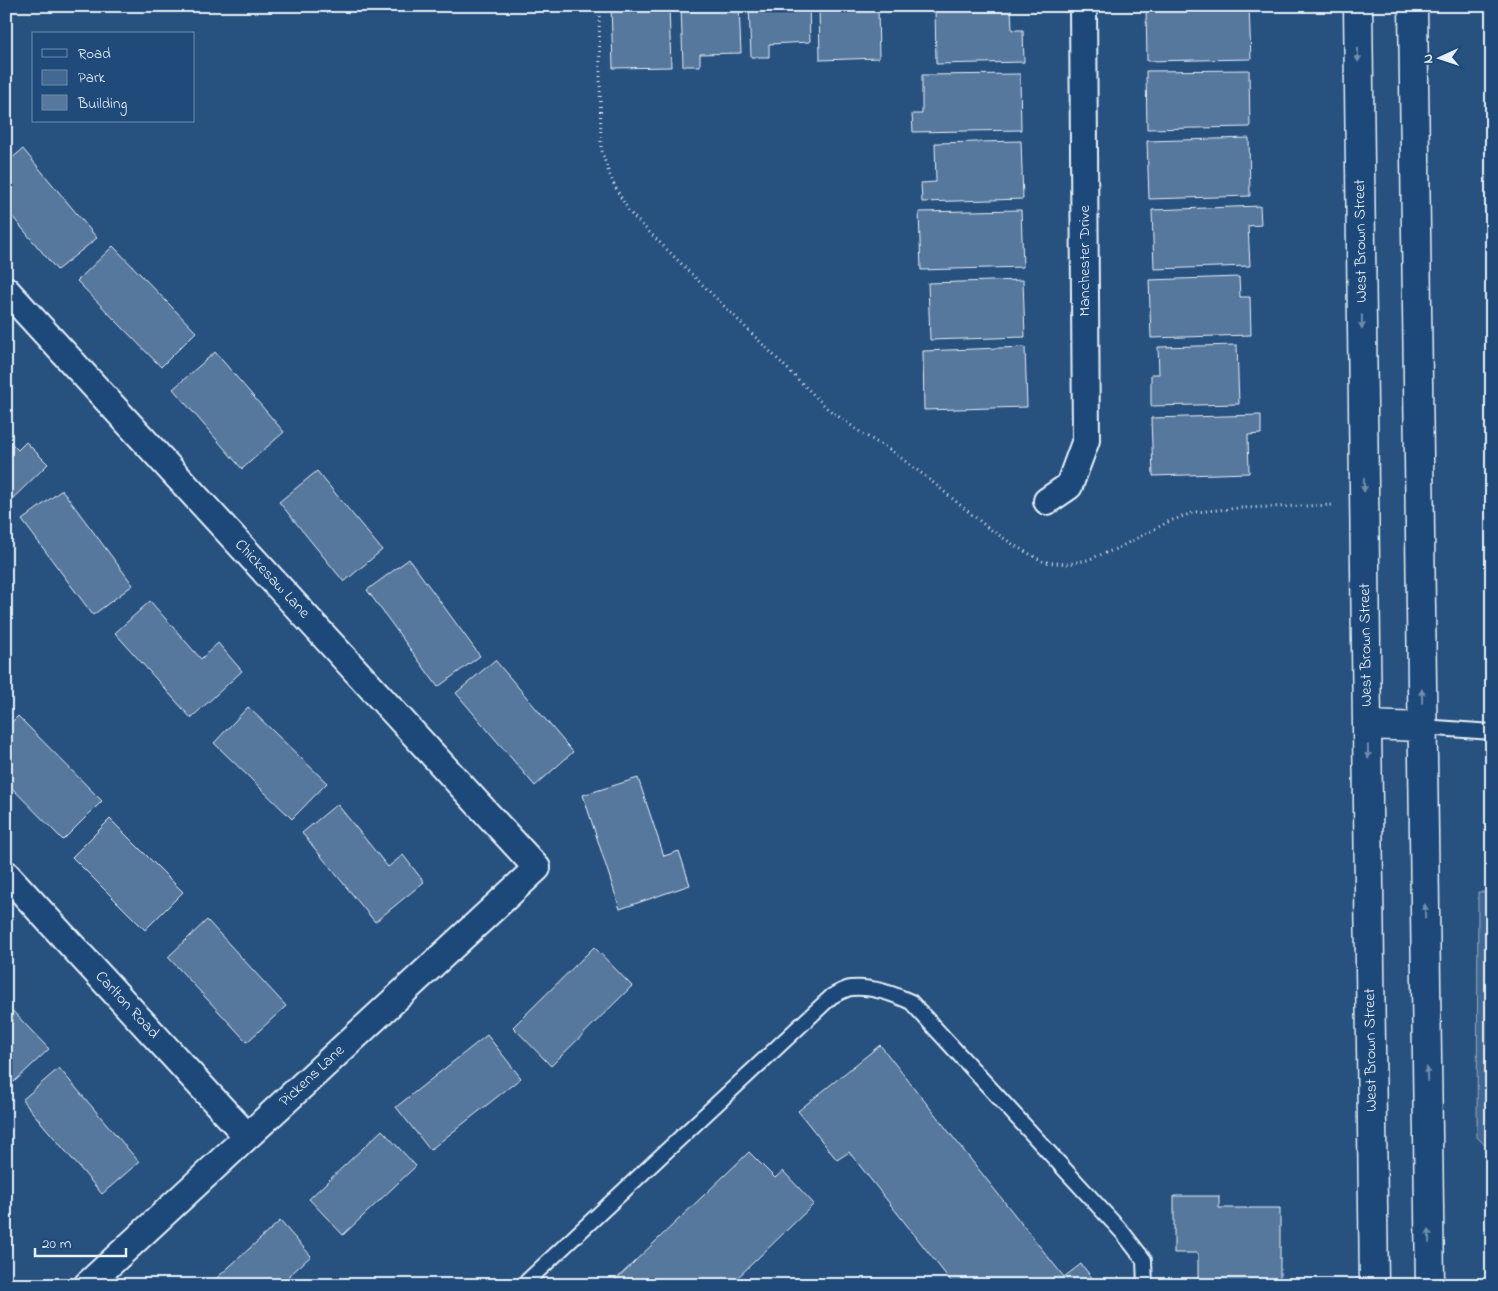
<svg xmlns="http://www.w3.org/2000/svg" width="1498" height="1291" font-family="'Indie Flower',sans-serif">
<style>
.green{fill:#436891;stroke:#96acc4}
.building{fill:#57789d;stroke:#e8f1f8}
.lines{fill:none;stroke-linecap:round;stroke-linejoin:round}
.lane-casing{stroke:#e8f1f8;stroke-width:18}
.street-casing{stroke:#e8f1f8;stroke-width:30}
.secondary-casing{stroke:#e8f1f8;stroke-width:31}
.path{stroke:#e8f1f8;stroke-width:3;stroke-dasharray:1 4;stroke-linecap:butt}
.lane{stroke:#1f4a7a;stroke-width:14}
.street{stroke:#1f4a7a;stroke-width:26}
.secondary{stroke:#1f4a7a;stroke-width:28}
.oneway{fill:#6f8dac}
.labels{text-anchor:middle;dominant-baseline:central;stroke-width:4;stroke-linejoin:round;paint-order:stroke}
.street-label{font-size:16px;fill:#e8f1f8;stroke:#1f4a7a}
</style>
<rect width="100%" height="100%" fill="#27517f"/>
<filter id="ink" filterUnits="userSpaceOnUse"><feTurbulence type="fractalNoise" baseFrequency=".02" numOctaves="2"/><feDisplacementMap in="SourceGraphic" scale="10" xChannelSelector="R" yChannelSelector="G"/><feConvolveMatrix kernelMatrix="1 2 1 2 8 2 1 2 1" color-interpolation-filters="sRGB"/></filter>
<g filter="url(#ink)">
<path class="green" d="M1478,892H1492V1153L1477,1137Z"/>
<path class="building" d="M611,6H669L671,67L613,68Z
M681,6H739L741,53L700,54V66H683Z
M749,6H809L810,42L769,44V57H751Z
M819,6H878L879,58L820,60Z
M935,6H1011L1012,30H1023L1024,62L936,64Z
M1146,6H1249L1251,59L1147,61Z
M1249,70L1250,127L1147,129L1146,71Z
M1020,74L1021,130L913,132L912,114H922V75Z
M1249,138L1250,196L1149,199L1147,141Z
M1021,141L1023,199L922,202L921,183L936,182L935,143Z
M23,149L97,238L57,270L6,209V163Z
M1260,206L1261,225L1248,226L1250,266L1154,269L1152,210Z
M1021,210L1023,267L921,270L919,212Z
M113,246L196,332L161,367L77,281Z
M1239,277L1240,297H1250L1251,335L1151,338L1149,280Z
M1023,280L1025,337L930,340L928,283Z
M1237,345L1239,404L1151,406V374H1159L1158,347Z
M1025,347L1027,407L924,410L923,351Z
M215,352L284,432L242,469L173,389Z
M1261,415V434L1248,435L1249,473L1153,476L1151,418Z
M6,438L18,450L26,442L48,464L6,505Z
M317,471L382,550L344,582L279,502Z
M62,490L133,585L93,615L22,520Z
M409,559L480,656L438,687L367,590Z
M150,601L201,659L218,643L242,671L191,718L115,633Z
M495,660L573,752L535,786L456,693Z
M248,707L327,783L292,819L214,743Z
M18,716L102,801L63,840L6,782V728Z
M638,778L664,856L679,851L690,885L620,909L583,795Z
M337,804L388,867L403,855L424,882L375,922L302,833Z
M110,819L183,892L145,930L72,857Z
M207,920L286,1006L247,1042L168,957Z
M594,947L632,986L551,1066L513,1027Z
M6,1004L49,1049L14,1082L6,1074Z
M487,1035L521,1078L430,1150L396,1107Z
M880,1045L1064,1277L1081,1264L1098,1285H954L849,1152L837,1160L798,1111Z
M59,1068L139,1162L102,1194L22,1100Z
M382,1130L416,1166L343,1235L309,1199Z
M749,1152L775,1178L783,1171L814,1204L730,1285H610Z
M1174,1196H1219V1208H1280V1285H1198V1253H1174Z
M280,1221L311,1256L279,1285H209Z"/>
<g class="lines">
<defs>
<path id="lane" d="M1422,727L1492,732
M523,1285L832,996C838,993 845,989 851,988C872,986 892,993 911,1002L1123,1233L1144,1260L1145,1285"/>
<path id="street" d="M6,290L537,868L87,1285
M1047,501L1069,486L1086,440L1083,6
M6,874L247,1136"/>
<path id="secondary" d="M1358,6L1374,1285
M1413,6L1430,1285
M1367,725L1422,727"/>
</defs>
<use href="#lane" class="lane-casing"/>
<use href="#street" class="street-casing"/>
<use href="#secondary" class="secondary-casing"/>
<path class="path" d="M599,6L601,147C608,175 616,191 632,215L828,409L863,434L893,452L925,476L987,527L1017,547L1044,562L1068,564L1087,560L1116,549L1170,521L1195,512L1240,508L1335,505"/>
<use href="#lane" class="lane"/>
<use href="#street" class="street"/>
<use href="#secondary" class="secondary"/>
</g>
<defs><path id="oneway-solid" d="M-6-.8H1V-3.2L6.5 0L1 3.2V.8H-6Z" transform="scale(1.25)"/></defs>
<g class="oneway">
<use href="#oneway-solid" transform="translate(1358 55) rotate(89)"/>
<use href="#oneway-solid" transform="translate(1362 322) rotate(89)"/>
<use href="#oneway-solid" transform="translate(1364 485) rotate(89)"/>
<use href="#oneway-solid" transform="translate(1422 696) rotate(-91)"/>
<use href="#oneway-solid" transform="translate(1368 752) rotate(89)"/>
<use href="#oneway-solid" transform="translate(1425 911) rotate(-91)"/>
<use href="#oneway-solid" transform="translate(1427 1074) rotate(-91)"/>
<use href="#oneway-solid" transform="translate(1429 1236) rotate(-91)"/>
</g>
</g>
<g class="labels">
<g class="street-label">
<text transform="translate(1361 241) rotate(-91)">West Brown Street</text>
<text transform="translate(1085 261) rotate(-90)">Manchester Drive</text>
<text transform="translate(272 579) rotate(47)">Chickesaw Lane</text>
<text transform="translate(1366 645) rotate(-91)">West Brown Street</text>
<text transform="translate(127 1005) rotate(47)">Carlton Road</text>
<text transform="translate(1371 1050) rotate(-91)">West Brown Street</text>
<text transform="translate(312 1076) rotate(-43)">Pickens Lane</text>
</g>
</g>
<rect width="1498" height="1291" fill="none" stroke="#1f4a7a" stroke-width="25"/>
<rect x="12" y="12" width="1473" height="1266" fill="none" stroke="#e8f1f8" stroke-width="2" filter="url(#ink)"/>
<rect x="32" y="32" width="162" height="90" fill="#1f4a7a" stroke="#6f8dac"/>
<rect x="42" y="49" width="25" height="8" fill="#1f4a7a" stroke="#6f8dac"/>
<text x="78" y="58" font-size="15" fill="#e8f1f8">Road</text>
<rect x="42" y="70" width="25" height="15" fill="#436891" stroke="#6f8dac"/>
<text x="78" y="82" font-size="15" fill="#e8f1f8">Park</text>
<rect x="42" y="95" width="25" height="15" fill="#57789d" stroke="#6f8dac"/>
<text x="78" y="108" font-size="15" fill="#e8f1f8">Building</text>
<g transform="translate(1440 58) rotate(267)" stroke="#1f4a7a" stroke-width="4" paint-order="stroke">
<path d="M0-4L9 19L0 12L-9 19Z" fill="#e8f1f8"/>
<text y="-8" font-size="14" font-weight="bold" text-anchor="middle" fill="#e8f1f8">N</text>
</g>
<path d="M35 1248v8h91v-8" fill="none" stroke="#e8f1f8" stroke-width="2.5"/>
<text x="42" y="1248" font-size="15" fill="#e8f1f8" stroke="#1f4a7a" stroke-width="4" paint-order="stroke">20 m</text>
</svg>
